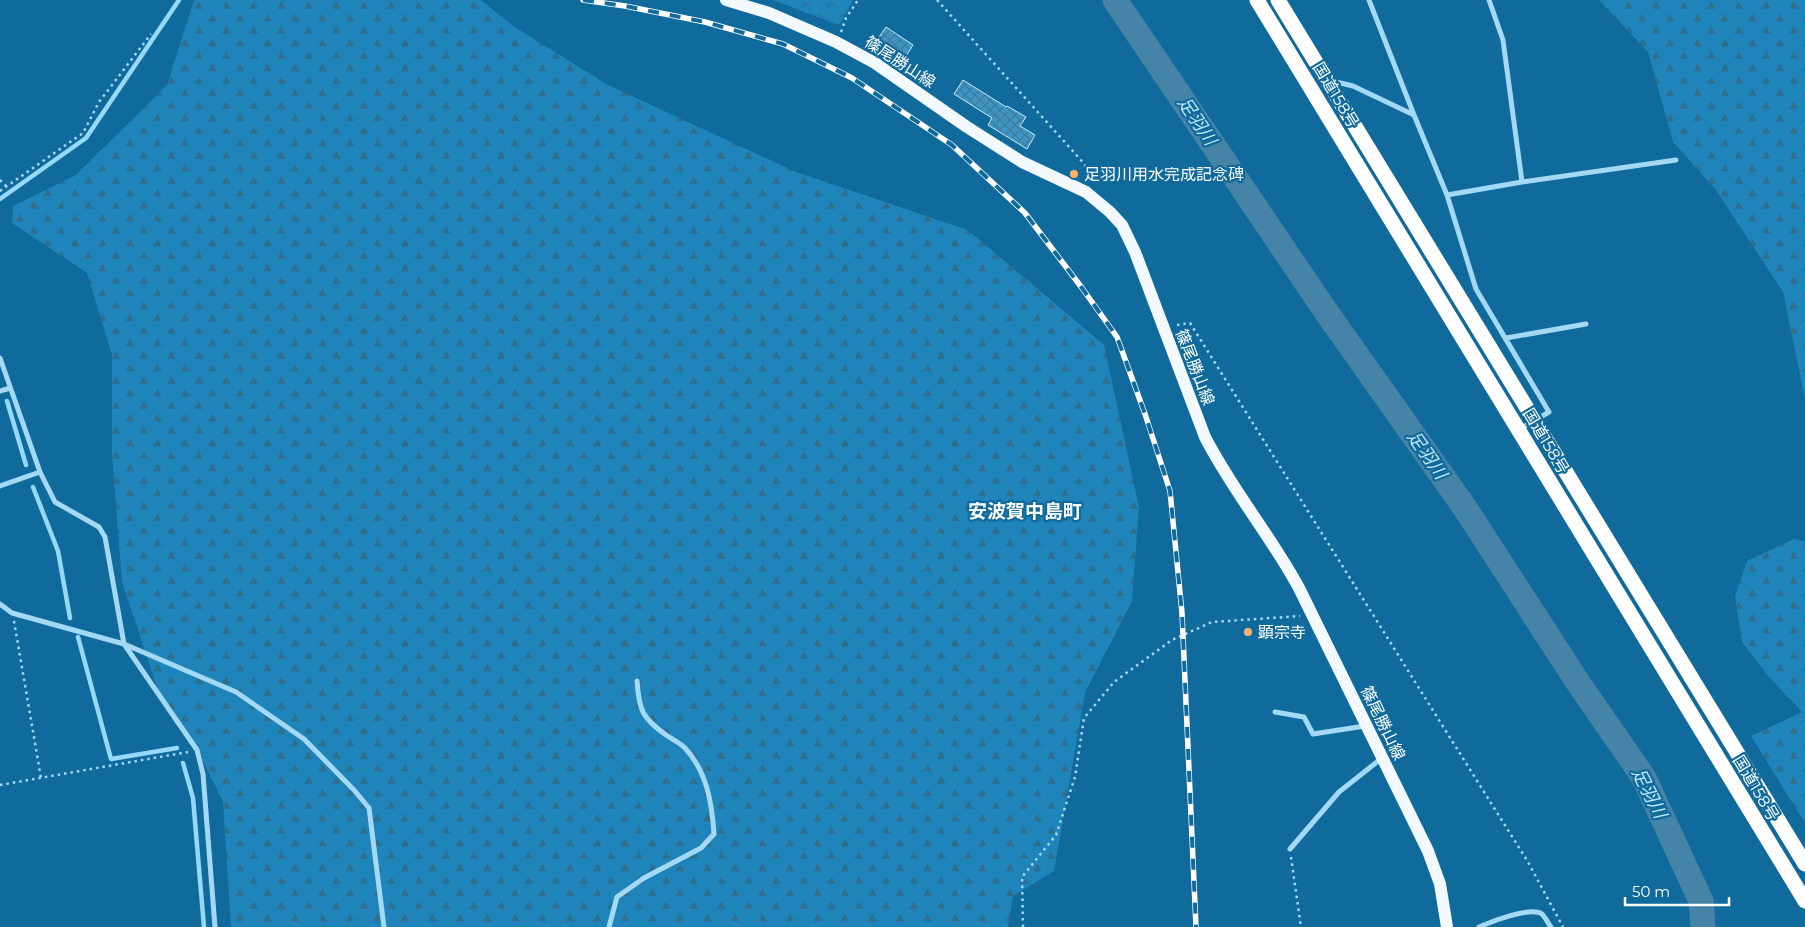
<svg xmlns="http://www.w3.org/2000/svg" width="1805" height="927" font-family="Montserrat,'Noto Sans JP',sans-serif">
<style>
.forest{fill:url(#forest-firs)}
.park{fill:url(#park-crowns)}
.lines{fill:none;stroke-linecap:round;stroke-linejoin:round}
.stream{stroke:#95d8f8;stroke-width:4.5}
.river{stroke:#4584a7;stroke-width:25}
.building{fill:url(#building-cross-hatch);stroke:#ccedfe}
.path{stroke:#a4d9f5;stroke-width:2.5;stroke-dasharray:2.5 4;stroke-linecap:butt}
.street{stroke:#a4d9f5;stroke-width:5}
.primary{stroke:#f2faff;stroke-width:12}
.highway{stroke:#fff;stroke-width:15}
.rail-casing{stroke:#fff;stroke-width:5.5}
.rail{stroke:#106a9c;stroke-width:4;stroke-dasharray:11;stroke-linecap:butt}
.poi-dot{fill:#ffb468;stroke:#106a9c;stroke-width:2}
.labels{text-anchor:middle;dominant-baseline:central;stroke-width:4.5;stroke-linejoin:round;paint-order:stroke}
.street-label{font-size:16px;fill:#fff;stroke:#106a9c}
.poi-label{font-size:16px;fill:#fff;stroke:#106a9c;text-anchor:start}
.water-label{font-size:18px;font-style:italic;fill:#c0e8fc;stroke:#106a9c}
.quarter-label{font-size:19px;font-weight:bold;fill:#fff;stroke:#106a9c}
</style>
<defs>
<pattern id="forest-firs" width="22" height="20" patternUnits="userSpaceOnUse" patternTransform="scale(1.25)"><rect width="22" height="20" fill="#1e84ba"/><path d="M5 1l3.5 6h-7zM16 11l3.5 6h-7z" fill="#306e8e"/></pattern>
<pattern id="park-crowns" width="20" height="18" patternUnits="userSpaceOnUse" patternTransform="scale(1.25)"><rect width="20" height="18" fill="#1e84ba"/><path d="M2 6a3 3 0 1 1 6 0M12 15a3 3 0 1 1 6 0" fill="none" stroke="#306e8e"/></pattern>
<pattern id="building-cross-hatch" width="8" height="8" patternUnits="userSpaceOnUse" patternTransform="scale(1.25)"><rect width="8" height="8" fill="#3d95c5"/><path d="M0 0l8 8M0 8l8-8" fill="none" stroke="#427b9b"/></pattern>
</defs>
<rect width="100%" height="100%" fill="#106a9c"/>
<path class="forest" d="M194,0H481L513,26L608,85L796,172L968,230L1104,345L1139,507L1132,601L1085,693L1054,871L1013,896L1008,927H231L223,801L197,750L163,705L122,582L112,453V355L87,273L12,223L13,206L76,175L167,85Z
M1599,0H1805V399L1783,292L1716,190L1673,142L1648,52Z
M1794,539L1805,542V823L1751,736L1802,712L1769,677L1742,642L1735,596L1747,561Z"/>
<path class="park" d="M773,0H853L840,24H836Z"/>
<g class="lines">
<path class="stream" d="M0,199L86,138L179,0
M7,401L26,465
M33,487L58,551L70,618
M78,637L111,759L177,748
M183,763L193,798L204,927"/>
<path class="river" d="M1115,0L1327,313L1465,508L1577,681L1644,778L1701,901L1703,927"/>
</g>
<path class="building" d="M886,27L913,45L903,61L875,43Z
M963,80L1006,107L1007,106L1026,117L1020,126L1035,135L1027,149L988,125L992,118L954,94Z"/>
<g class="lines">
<path class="path" d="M937,0L1080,159L1100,185
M841,32L846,18L858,0
M0,180L6,186
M0,191L83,133L99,102L151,34
M1177,325L1190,323L1528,862L1563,927
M14,621L41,778
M0,785L188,752
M1291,857L1301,927
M1023,927L1022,877L1056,835L1075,777L1084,718L1114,682L1172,640L1212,622L1300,616"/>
<path class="street" d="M1369,0L1414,115L1447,195L1476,289L1549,412L1520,429
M1489,0L1503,40L1522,182L1676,160
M1332,81L1353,86L1414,115
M1447,195L1522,182
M1506,338L1586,324
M0,358L40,472L55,502L99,527L105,537L124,644L197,750L203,774L215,927
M0,391L10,388
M0,486L40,472
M0,604L12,613L124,644L236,692L304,739L354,790L369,808L384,927
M1275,712L1304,717L1313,734L1365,726
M1290,849L1339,792L1382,758
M609,927L617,897L644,878L701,848L714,834C712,803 707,772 685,748C680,743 672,739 666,735C642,718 639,710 637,681
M1479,927C1490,922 1531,906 1542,914C1545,917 1548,923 1551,927"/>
<path class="primary" d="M726,0L769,13L836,42L875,63L967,127L1022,162L1086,192L1110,212L1122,225L1135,252L1205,437C1232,490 1271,536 1299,588L1428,851L1440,884L1447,927"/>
<path class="highway" d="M1257,0L1805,901
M1278,0L1805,864"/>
<defs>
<path id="rail" d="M583,0L625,6L705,22L783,44L852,78L952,145L1025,213L1082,288L1117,337L1145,414L1170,491L1182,613L1196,927"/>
</defs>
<use href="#rail" class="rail-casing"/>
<use href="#rail" class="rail"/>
</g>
<g class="poi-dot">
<circle cx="1074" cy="174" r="5"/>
<circle cx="1248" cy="632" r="5"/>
</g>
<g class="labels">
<g class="street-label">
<text transform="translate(900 62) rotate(33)">篠尾勝山線</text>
<text transform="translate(1336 95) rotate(59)">国道158号</text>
<text transform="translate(1195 367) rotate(69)">篠尾勝山線</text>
<text transform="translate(1546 441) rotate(59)">国道158号</text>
<text transform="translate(1383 723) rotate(64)">篠尾勝山線</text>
<text transform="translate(1756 788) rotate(59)">国道158号</text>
</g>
<g class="poi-label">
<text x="1084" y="174">足羽川用水完成記念碑</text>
<text x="1258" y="632">顕宗寺</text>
</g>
<g class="water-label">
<text transform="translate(1197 121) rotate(56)">足羽川</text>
<text transform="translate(1427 455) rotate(55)">足羽川</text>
<text transform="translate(1649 793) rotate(63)">足羽川</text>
</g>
<g class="quarter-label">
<text x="1025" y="511">安波賀中島町</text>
</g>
</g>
<path d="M1625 897v8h104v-8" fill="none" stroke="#ffffff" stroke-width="2.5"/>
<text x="1632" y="897" font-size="15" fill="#ffffff" stroke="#106a9c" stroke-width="4" paint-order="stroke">50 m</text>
</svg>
